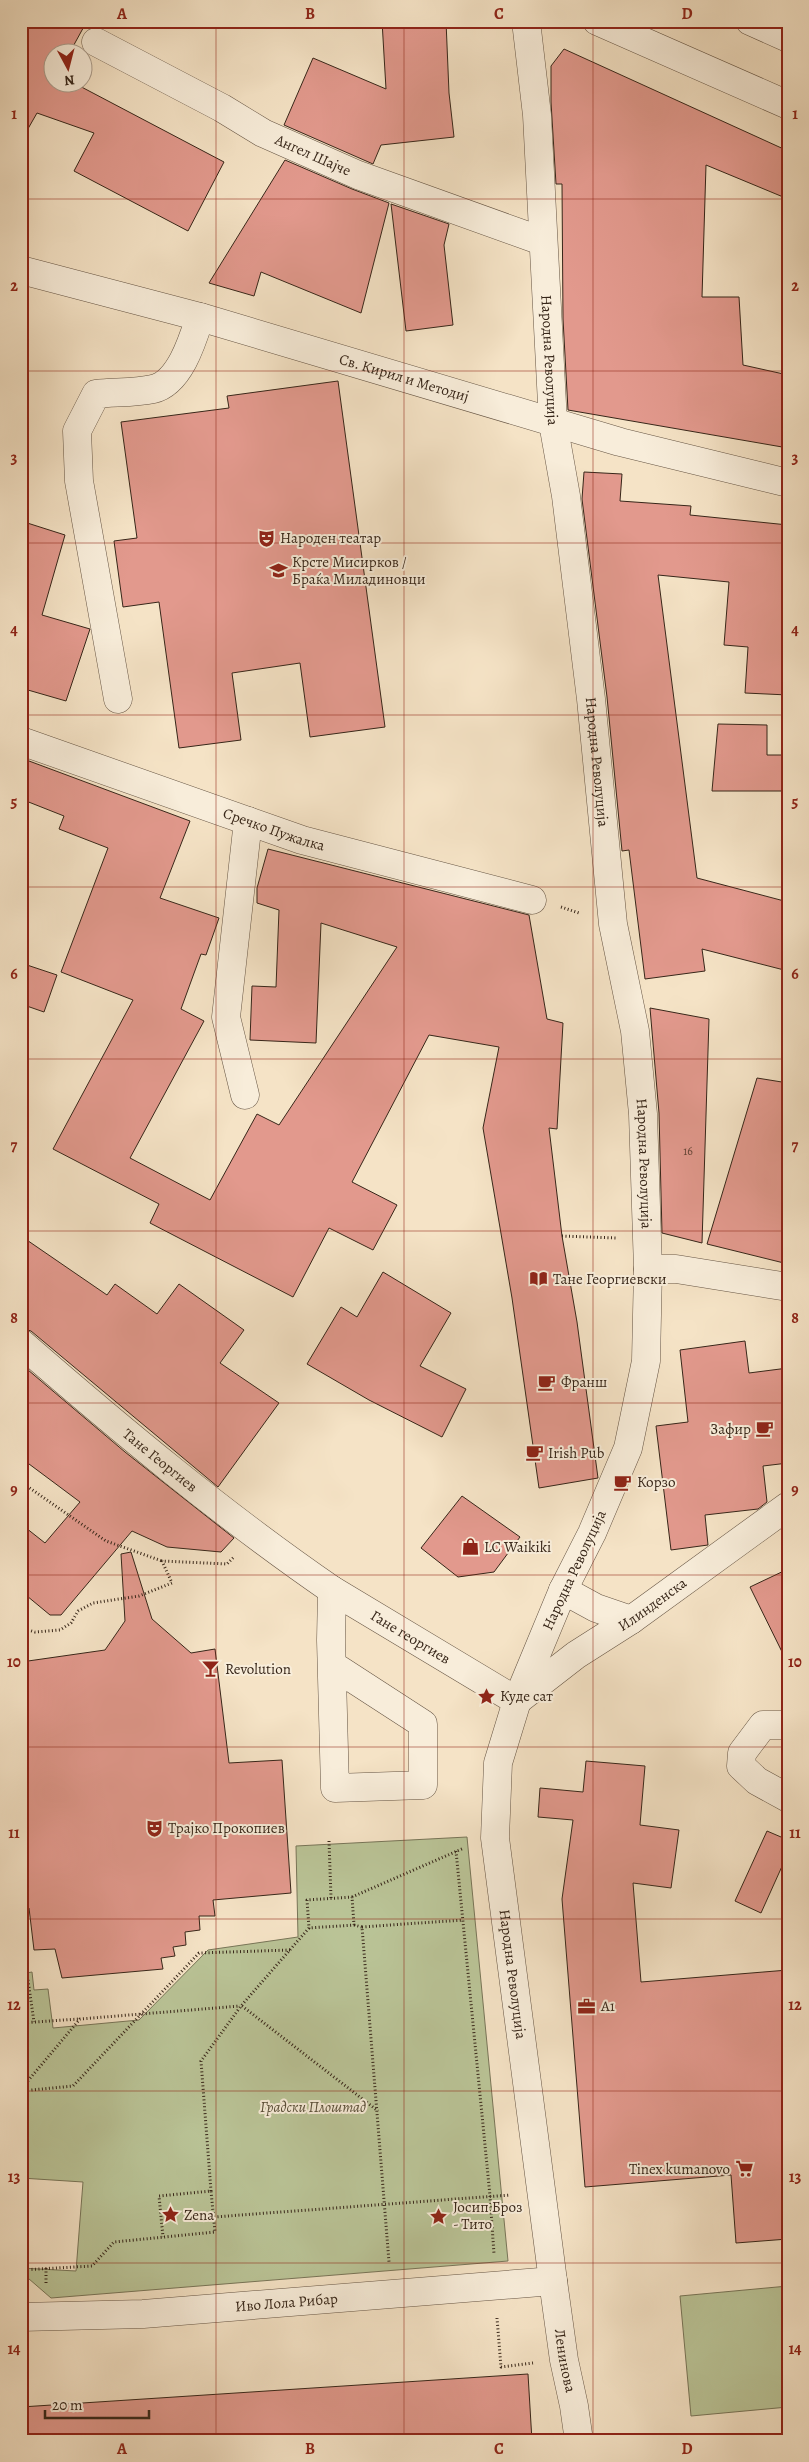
<svg xmlns="http://www.w3.org/2000/svg" width="809" height="2462" font-family="Alegreya,serif">
<style>
.green{fill:#bac497;stroke:#787558}
.building{fill:#e2998d;stroke:#372619}
.lines{fill:none;stroke-linecap:round;stroke-linejoin:round}
.minor-casing{stroke:#654;stroke-width:29}
.path{stroke:#372619;stroke-width:3;stroke-dasharray:1 2.5;stroke-linecap:butt}
.minor{stroke:#f8edda;stroke-width:28}
.grid{fill:none;stroke:#8f2418;stroke-width:1;stroke-opacity:0.55}
.labels{text-anchor:middle;dominant-baseline:central;stroke-width:4;stroke-linejoin:round;paint-order:stroke}
.number-label{font-size:12px;fill:#624336}
.street-label{font-size:15px;fill:#372619;stroke:#f8edda}
.poi-label{font-size:15px;fill:#372619;stroke:#f8edda;text-anchor:start}
.park-label{font-size:15px;font-style:italic;fill:#584e38;stroke:#f8edda}
.neatline{fill:none;stroke:#8f2418;stroke-width:2}
.grid-label{font-size:16px;text-anchor:middle;font-weight:bold;fill:#8f2418}
</style>
<rect width="100%" height="100%" fill="#f5e3c6"/>
<filter id="stains"><feTurbulence type="fractalNoise" baseFrequency=".004" numOctaves="4"/><feColorMatrix values="0 0 0 0 .2 0 0 0 0 .09 0 0 0 0 .02 0 0 0 .5 -.17"/></filter>
<radialGradient id="worn" r=".72"><stop offset=".6" stop-color="#630" stop-opacity="0"/><stop offset="1" stop-color="#630" stop-opacity=".3"/></radialGradient>
<path class="green" d="M467,1837L508,2261L51,2298L21,2272V2268L76,2271L83,2182L21,2178V1974L32,1972L34,1990L48,1989L53,2028L139,2020L208,1950L298,1937L296,1846Z
M788,2286V2407L691,2416L680,2296Z"/>
<path class="building" d="M21,21H87L70,52H52V82H72L224,162L188,231L74,171L94,133L37,113L21,141Z
M382,21H446L449,93L454,137L381,145L373,164L284,125L313,58L386,89Z
M564,49L788,151V199L706,165L702,297H739L743,365L788,375V448L568,410L563,319L562,184H556L551,102V66Z
M285,160L352,189L389,203L361,313L261,272L254,296L209,283Z
M391,204L449,224L444,245L453,325L406,331Z
M338,381L385,727L310,737L300,663L232,673L241,740L179,748L159,602L123,607L114,541L137,538L121,422L229,408L227,396Z
M584,472L622,474L620,501L691,506L690,515L788,525V695L745,693L748,647L724,645L729,582L658,575L697,878L788,902V971L702,949L705,971L645,979L629,850L622,851L607,697L582,499Z
M21,521L65,535L42,615L90,629L66,701L21,688Z
M718,724L767,725V755H788V791H712Z
M21,758L190,821L160,898L219,918L206,955L201,954L181,1009L204,1021L130,1158L210,1200L257,1114L279,1125L397,947L321,923L316,1043L250,1040L252,986L276,987L279,910L257,903V888L268,849L529,915L547,1019L563,1023L557,1129L549,1128L562,1236L577,1322L598,1478L539,1488L512,1298L483,1128L499,1047L429,1035L352,1182L397,1205L373,1250L329,1228L293,1297L150,1223L159,1204L53,1149L133,1000L61,972L108,848L59,829L64,816L21,799Z
M21,963L57,975L44,1012L21,1004Z
M650,1008L709,1019L702,1243L662,1233L659,1113Z
M757,1078L788,1083V1264L707,1244Z
M21,1236L107,1295L115,1284L157,1314L179,1284L244,1330L220,1363L279,1403L218,1487L31,1331L21,1328Z
M383,1272L451,1313L420,1366L466,1389L442,1437L369,1400L307,1364L341,1307L357,1317Z
M745,1341L749,1373L788,1368V1463L763,1466L767,1502L758,1509L705,1515L708,1545L671,1550L656,1426L688,1422L680,1350Z
M21,1364L125,1452L234,1538L221,1552L167,1547L132,1531L61,1615H50L21,1591V1524L45,1543L80,1502L21,1458Z
M462,1496L520,1537L494,1572L458,1577L421,1548Z
M131,1552L152,1619L191,1653L215,1649L229,1763L282,1760L291,1893L213,1900L215,1916H199L200,1930L185,1932L186,1945L173,1947L175,1956L161,1958L163,1969L62,1978L55,1949L34,1950L29,1908L21,1909V1662L105,1650L125,1621L121,1554Z
M788,1569V1664L750,1587Z
M586,1761L645,1766L640,1825L679,1830L671,1888L633,1883L641,1982L788,1970V2239L736,2243L731,2175L585,2187L562,1899L573,1820L538,1817L540,1788L583,1792Z
M767,1831L788,1840V1853L761,1913L735,1901Z
M528,2374L532,2441H492V2435L408,2441H21V2407Z"/>
<g class="lines">
<defs>
<g id="minor">
<path id="s1" d="M526,21L537,115L553,423L566,496L591,699L613,924L635,1031L643,1114L648,1269L646,1361L628,1448L592,1533L563,1590L517,1701L498,1763L495,1838L553,2281L564,2360L574,2406L579,2441"/>
<path d="M597,21L788,105"/>
<path d="M750,21L788,38"/>
<path id="s2" d="M96,42L222,108L263,133L358,175L542,241"/>
<path id="s3" d="M21,270L200,317L620,442L788,483"/>
<path d="M118,699L79,481L77,431L96,394C114,392 135,393 153,389C180,383 193,339 200,317"/>
<path id="s4" d="M21,741L302,840L532,900"/>
<path d="M245,1095L226,1017L248,821"/>
<path d="M648,1269H676L788,1287"/>
<path id="s5" d="M21,1343C121,1430 223,1515 332,1590L517,1701"/>
<path d="M563,1590L596,1608L631,1620"/>
<path d="M332,1665L423,1724V1785L335,1788L331,1640L332,1590"/>
<path id="s6" d="M518,1700L576,1655L631,1620L788,1506"/>
<path d="M788,1725H763L742,1753L741,1766L757,1781L788,1798"/>
<path id="s7" d="M21,2317L143,2314L553,2281"/>
</g>
</defs>
<use href="#minor" class="minor-casing"/>
<path class="path" d="M561,907L579,913
M562,1236L617,1238
M21,1482L106,1541L162,1561
M21,1628L35,1632L60,1630L71,1623L78,1611L93,1603L139,1596L172,1583L162,1561L227,1564L234,1557
M329,1841L331,1898
M456,1851L490,2196L494,2254
M352,1897L464,1848
M354,1925L362,1927L389,2262
M362,1927L463,1920
M21,1980H28L34,2022
M242,2006L378,2111
M21,2023L79,2019
M21,2089L80,2019L240,2006
M21,2091L73,2086L199,1953L290,1950
M211,2191L201,2061L241,2006L309,1928L307,1900L352,1897L354,1925L309,1928
M214,2217L510,2195
M46,2268V2285
M21,2270L92,2266L114,2242L215,2232L211,2191L159,2196L163,2237
M497,2318L501,2367L533,2363"/>
<use href="#minor" class="minor"/>
</g>
<path class="grid" d="M216,21V2441M404,21V2441M593,21V2441M21,199H788M21,371H788M21,543H788M21,715H788M21,887H788M21,1059H788M21,1231H788M21,1403H788M21,1575H788M21,1747H788M21,1919H788M21,2091H788M21,2263H788"/>
<defs>
<symbol id="theatre-bare" viewBox="-9 -9 18 18"><path d="M-5-5.5Q0-4 5-5.5V0Q5 5 0 6Q-5 5-5 0ZM-3.3-2.5H-1v1.5H-3.3ZM1-2.5H3.3v1.5H1ZM-2.8 1Q0 5.5 2.8 1Z" fill="#8f2418" stroke="#f8edda" stroke-width="2.5" paint-order="stroke"/></symbol>
<symbol id="school-bare" viewBox="-9 -9 18 18"><path d="M0-5L7-2L0 1L-7-2ZM-4 1L0 2.5L4 1V4Q0 6-4 4Z" fill="#8f2418" stroke="#f8edda" stroke-width="2.5" paint-order="stroke"/></symbol>
<symbol id="library-bare" viewBox="-9 -9 18 18"><path d="M-6-4Q-3-5.5-.7-3.5V5Q-3 3-6 4ZM6-4Q3-5.5 .7-3.5V5Q3 3 6 4Z" fill="#8f2418" stroke="#f8edda" stroke-width="2.5" paint-order="stroke"/></symbol>
<symbol id="cafe-bare" viewBox="-9 -9 18 18"><path d="M-5.5-4.5H6V0H3Q3 3.5 0 3.5H-2.5Q-5.5 3.5-5.5 0ZM3-3.2v2h1.7v-2ZM-6 4.5H4V6H-6Z" fill="#8f2418" stroke="#f8edda" stroke-width="2.5" paint-order="stroke"/></symbol>
<symbol id="shop-bare" viewBox="-9 -9 18 18"><path d="M-5-2.5h2.3a2.7 3.5 0 0 1 5.4 0H5L5.5 6h-11ZM-1.5-2.5h3a1.5 2.3 0 0 0-3 0Z" fill="#8f2418" stroke="#f8edda" stroke-width="2.5" paint-order="stroke"/></symbol>
<symbol id="bar-bare" viewBox="-9 -9 18 18"><path d="M-6-5H6L.8 .8V4.5H3.5V6h-7V4.5H-.8V.8Z" fill="#8f2418" stroke="#f8edda" stroke-width="2.5" paint-order="stroke"/></symbol>
<symbol id="sight-bare" viewBox="-9 -9 18 18"><path d="M0-6L1.8-2.2L6-1.7L2.9 1.2L3.7 5.4L0 3.3L-3.7 5.4L-2.9 1.2L-6-1.7L-1.8-2.2Z" fill="#8f2418" stroke="#f8edda" stroke-width="2.5" paint-order="stroke"/></symbol>
<symbol id="office-bare" viewBox="-9 -9 18 18"><path d="M-6-3h4V-5.5h4V-3h4V5H-6ZM-1-4.5V-3h2v-1.5ZM-6 0V1H6V0Z" fill="#8f2418" stroke="#f8edda" stroke-width="2.5" paint-order="stroke"/></symbol>
<symbol id="supermarket-bare" viewBox="-9 -9 18 18"><path d="M-6-5.5h2.5l.6 2H6L4.5 2H-2.5L-4.4-4H-6ZM-1.5 3.2a1.3 1.3 0 1 0 .1 0ZM3 3.2a1.3 1.3 0 1 0 .1 0Z" fill="#8f2418" stroke="#f8edda" stroke-width="2.5" paint-order="stroke"/></symbol>
</defs>
<g fill-rule="evenodd">
<use href="#theatre-bare" x="254" y="526" width="25" height="25"/>
<use href="#school-bare" x="266" y="558" width="25" height="25"/>
<use href="#library-bare" x="526" y="1266" width="25" height="25"/>
<use href="#cafe-bare" x="534" y="1370" width="25" height="25"/>
<use href="#cafe-bare" x="752" y="1416" width="25" height="25"/>
<use href="#cafe-bare" x="522" y="1440" width="25" height="25"/>
<use href="#cafe-bare" x="610" y="1470" width="25" height="25"/>
<use href="#shop-bare" x="458" y="1534" width="25" height="25"/>
<use href="#bar-bare" x="198" y="1656" width="25" height="25"/>
<use href="#sight-bare" x="474" y="1684" width="25" height="25"/>
<use href="#theatre-bare" x="142" y="1816" width="25" height="25"/>
<use href="#office-bare" x="574" y="1994" width="25" height="25"/>
<use href="#supermarket-bare" x="732" y="2156" width="25" height="25"/>
<use href="#sight-bare" x="158" y="2202" width="25" height="25"/>
<use href="#sight-bare" x="426" y="2204" width="25" height="25"/>
</g>
<g class="labels">
<g class="number-label">
<text x="688" y="1151">16</text>
</g>
<g class="street-label">
<text stroke="none"><textPath href="#s2" startOffset="245">Ангел Шајче</textPath></text>
<text stroke="none"><textPath href="#s1" startOffset="340">Народна Револуција</textPath></text>
<text stroke="none"><textPath href="#s3" startOffset="398">Св. Кирил и Методиј</textPath></text>
<text stroke="none"><textPath href="#s1" startOffset="745">Народна Револуција</textPath></text>
<text stroke="none"><textPath href="#s4" startOffset="268">Сречко Пужалка</textPath></text>
<text stroke="none"><textPath href="#s1" startOffset="1150">Народна Револуција</textPath></text>
<text stroke="none"><textPath href="#s5" startOffset="182">Тане Георгиев</textPath></text>
<text transform="translate(574 1570) rotate(-65)">Народна Револуција</text>
<text stroke="none"><textPath href="#s6" startOffset="165">Илинденска</textPath></text>
<text stroke="none"><textPath href="#s5" startOffset="489">Гане георгиев</textPath></text>
<text stroke="none"><textPath href="#s1" startOffset="1990">Народна Револуција</textPath></text>
<text stroke="none"><textPath href="#s7" startOffset="266">Иво Лола Рибар</textPath></text>
<text stroke="none"><textPath href="#s1" startOffset="2380">Ленинова</textPath></text>
</g>
<g class="poi-label">
<text x="280" y="538">Народен театар</text>
<text x="292" y="562">Крсте Мисирков /<tspan x="292" dy="17">Браќа Миладиновци</tspan></text>
<text x="553" y="1279">Тане Георгиевски</text>
<text x="561" y="1382">Франш</text>
<text x="751" y="1429" text-anchor="end">Зафир</text>
<text x="548" y="1453">Irish Pub</text>
<text x="637" y="1482">Корзо</text>
<text x="484" y="1547">LC Waikiki</text>
<text x="225" y="1669">Revolution</text>
<text x="500" y="1696">Куде сат</text>
<text x="168" y="1828">Трајко Прокопиев</text>
<text x="601" y="2006">A1</text>
<text x="730" y="2169" text-anchor="end">Tinex kumanovo</text>
<text x="453" y="2207">Јосип Броз<tspan x="453" dy="17">- Тито</tspan></text>
<text x="184" y="2215">Zena</text>
</g>
<g class="park-label">
<text x="313" y="2107">Градски Плоштад</text>
</g>
</g>
<rect width="809" height="2462" fill="none" stroke="#f5e3c6" stroke-width="55"/>
<g transform="translate(68 68) rotate(173)"><circle r="24" fill="#f8edda" stroke="#ab9d8d"/>
<path d="M0-4L9 19L0 12L-9 19Z" fill="#8f2418"/>
<text y="-8" font-size="14" font-weight="bold" text-anchor="middle" fill="#372619">N</text>
</g>
<path d="M45 2410v8h104v-8" fill="none" stroke="#372619" stroke-width="2.5"/>
<text x="52" y="2410" font-size="15" fill="#372619" stroke="#f8edda" stroke-width="4" paint-order="stroke">20 m</text>
<rect x="28" y="28" width="754" height="2406" class="neatline"/>
<g class="grid-label">
<text x="122" y="19">A</text>
<text x="310" y="19">B</text>
<text x="499" y="19">C</text>
<text x="687" y="19">D</text>
<text x="14" y="119">1</text>
<text x="795" y="119">1</text>
<text x="14" y="291">2</text>
<text x="795" y="291">2</text>
<text x="14" y="463">3</text>
<text x="795" y="463">3</text>
<text x="14" y="635">4</text>
<text x="795" y="635">4</text>
<text x="14" y="807">5</text>
<text x="795" y="807">5</text>
<text x="14" y="979">6</text>
<text x="795" y="979">6</text>
<text x="14" y="1151">7</text>
<text x="795" y="1151">7</text>
<text x="14" y="1323">8</text>
<text x="795" y="1323">8</text>
<text x="14" y="1495">9</text>
<text x="795" y="1495">9</text>
<text x="14" y="1667">10</text>
<text x="795" y="1667">10</text>
<text x="14" y="1838">11</text>
<text x="795" y="1838">11</text>
<text x="14" y="2010">12</text>
<text x="795" y="2010">12</text>
<text x="14" y="2182">13</text>
<text x="795" y="2182">13</text>
<text x="14" y="2354">14</text>
<text x="795" y="2354">14</text>
<text x="122" y="2454">A</text>
<text x="310" y="2454">B</text>
<text x="499" y="2454">C</text>
<text x="687" y="2454">D</text>
</g>
<rect width="100%" height="100%" filter="url(#stains)"/>
<rect width="100%" height="100%" fill="url(#worn)"/>
</svg>
